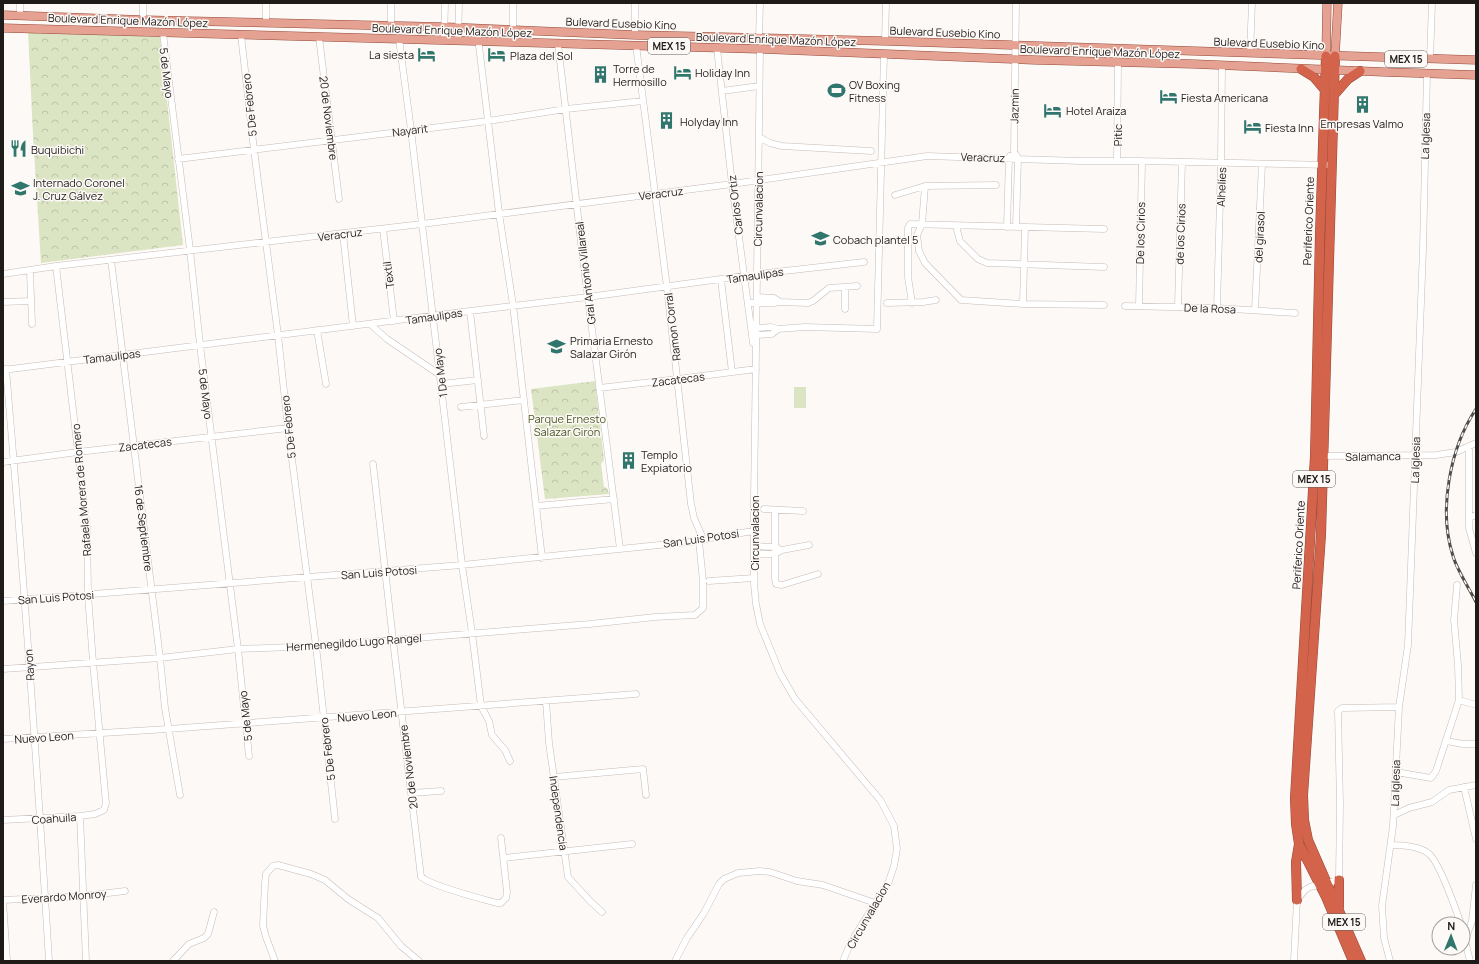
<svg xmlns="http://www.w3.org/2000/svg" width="1479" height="964" font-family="Manrope,sans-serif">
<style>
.park{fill:url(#park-crowns)}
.pitch{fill:#dbe4c3}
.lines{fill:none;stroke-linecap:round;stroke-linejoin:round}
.minor-casing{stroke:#c6bbb6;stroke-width:7}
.major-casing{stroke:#944a39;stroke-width:9}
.highway-casing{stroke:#944a39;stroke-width:10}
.minor{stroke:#fff;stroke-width:6}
.major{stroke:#e5a192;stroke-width:8}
.highway{stroke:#d3634a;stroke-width:9}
.rail-casing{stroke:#514d4b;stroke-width:3}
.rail{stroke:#fdf9f7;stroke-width:1.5;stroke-dasharray:4.5;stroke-linecap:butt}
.labels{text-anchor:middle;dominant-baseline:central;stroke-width:3;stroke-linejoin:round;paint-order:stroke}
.shield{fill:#fdf9f7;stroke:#625e5c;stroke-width:1}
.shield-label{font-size:10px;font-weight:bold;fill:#1f1b19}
.street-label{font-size:11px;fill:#1f1b19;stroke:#fdf9f7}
.poi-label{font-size:11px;fill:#1f1b19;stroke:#fdf9f7;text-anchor:start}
.park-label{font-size:11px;fill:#4d5925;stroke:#fdf9f7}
</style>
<defs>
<pattern id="park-crowns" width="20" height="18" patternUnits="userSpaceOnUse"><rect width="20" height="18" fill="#dbe4c3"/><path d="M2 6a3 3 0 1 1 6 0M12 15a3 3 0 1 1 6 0" fill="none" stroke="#bcc3a7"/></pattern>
</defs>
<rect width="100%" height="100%" fill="#fdf9f7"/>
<path class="park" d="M28,31L160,37L183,245L41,263L33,135Z
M595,381L604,460L601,464L604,487L607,488L609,494L545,499L531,389Z"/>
<path class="pitch" d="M794,387H806V408H794Z"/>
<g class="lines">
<defs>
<path id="minor" d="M266,3V22
M20,15V3
M143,20V3
M391,26V3
M477,29L499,213L513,305L542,558
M513,31V3
M163,33L190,250L200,345L238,649L249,756
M241,35L254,150L278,335L288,428L316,646L335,819
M635,35V3
M319,37L339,199
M759,38L760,3
M399,39L411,130L462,565L472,633L481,706L489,721L492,735L505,750L510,761
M444,40L445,3
M458,41L459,3
M885,41L886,3
M558,44L582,251L620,549
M717,48L732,184L753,343
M760,49L754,499V584L756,604L760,624L780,673L795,699L881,801L894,826L897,849L894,866L889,881L851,942L843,961
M1250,53L1252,3
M1430,59L1432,3
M722,91L759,86
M759,137L770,143L782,146L871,151
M178,159L488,121L566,109L643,101
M1117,161L1118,62
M925,186L922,224L917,235L919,251L925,263L961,300L1023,304L1104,305
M895,195L925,186L996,185
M956,226L960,241L978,259L987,263L1104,267
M1007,227L1009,158L1010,156
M1016,227L1018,158L1014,152L1016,3
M383,229L394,321
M343,234L353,326
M111,260L160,658L165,708L180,795
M30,271L32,324
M3,274L56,266L422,224L732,184L927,156L1081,161H1142L1332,165
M721,280L732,372
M845,287V309
M757,297L774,298L780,302
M3,302L31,301
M748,303H774L780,302L808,303L813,301L829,288L857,286
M887,303L923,302L936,300
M912,303L908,277V228L910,224L1104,229
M1023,304L1025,228
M1125,306L1217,308L1295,313
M1139,306L1142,161
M1178,307L1182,162
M1217,308L1221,163L1222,66
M1255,310L1262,164
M470,311L484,436
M370,324L387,339L440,375
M757,328L771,327L778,329L805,327L877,329L884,54
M317,330L326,384
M757,335L772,334L778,329
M6,369C23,566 37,764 49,961
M3,370L470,311L588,297L758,274L864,262
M441,384L478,380
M599,388L678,379L756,369
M461,407L524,400
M1469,446V528L1476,553
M1321,456L1436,455L1456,452L1476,443
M3,462L78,452L288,428
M373,464L393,640L421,877C434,887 479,898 497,903H501L506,898L507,892L501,838
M536,506L614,499
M764,509L803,511
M775,510V579L776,584L782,585L818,574
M1469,518L1476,515
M754,546L775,547L778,548
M754,554H775L782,550L809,545
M709,581L754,578
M3,601L462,565L699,541L715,537L754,531
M3,669L160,658L238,649L316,646L590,624L655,617L695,615L703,608V581L699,541L701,534L694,518L691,504L667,287L636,45
M1459,700L1476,705
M546,701L549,743L568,877L590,901L602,912
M3,739L168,729L636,694
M1446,741L1463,744H1476
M1396,772L1431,778L1436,771L1459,700L1458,665L1454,620L1457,585
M554,777L643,769L646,795
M1464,787L1476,839
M411,793L441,791
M1394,815L1409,808L1432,802L1449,790L1476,785
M80,816L86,961
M3,820L80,816L95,814L104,810L106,803L93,662L88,595L87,528L56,266
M1391,845C1403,845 1418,846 1428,853C1439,860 1456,910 1461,924
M504,858L632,844
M3,900L83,896L125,891
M3,901L7,961
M1463,932L1470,961
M1465,940L1472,921L1476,885
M173,961L189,944L204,938L208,934L214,912
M275,961L266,937L263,926L265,883L266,874L273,866L278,865L311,874L325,880L348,899L378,918L401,946L419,961
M675,961L687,938L704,913L719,884L724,879L738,873L760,871L770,872L797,881L823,885L875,903
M1294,961L1297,900L1305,890L1310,887L1339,880L1340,804L1338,711L1342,708L1399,707
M1390,961L1384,938L1382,906L1393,826L1399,707L1408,645L1423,249L1427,74"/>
<path id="major" d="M3,15L143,20L445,27L635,35L885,41L1476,60
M3,28L760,49L1035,60L1194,64L1384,72L1476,75
M1326,56L1327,3
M1335,56L1338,3"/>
<path id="highway" d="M1326,56L1320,234L1315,456L1295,798L1296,824L1299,844L1326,897L1353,961
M1335,56L1321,535L1303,795L1304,820L1308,840L1361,961
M1301,69L1314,77L1325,90
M1334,95L1348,79L1360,71
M1339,880V907
M1297,900L1296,862L1299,844"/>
</defs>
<use href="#minor" class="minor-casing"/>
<use href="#major" class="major-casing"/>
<use href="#highway" class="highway-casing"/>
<use href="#minor" class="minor"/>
<use href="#major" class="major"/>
<use href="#highway" class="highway"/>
<defs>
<path id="rail" d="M1476,409C1450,448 1438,510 1453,556C1457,570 1469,588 1476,602"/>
</defs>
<use href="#rail" class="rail-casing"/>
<use href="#rail" class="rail"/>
</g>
<defs>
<symbol id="hotel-bare" viewBox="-9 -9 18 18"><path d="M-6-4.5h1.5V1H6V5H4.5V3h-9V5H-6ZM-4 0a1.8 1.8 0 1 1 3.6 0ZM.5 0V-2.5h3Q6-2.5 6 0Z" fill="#30766c" stroke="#fdf9f7" stroke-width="2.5" paint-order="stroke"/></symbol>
<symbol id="building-bare" viewBox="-9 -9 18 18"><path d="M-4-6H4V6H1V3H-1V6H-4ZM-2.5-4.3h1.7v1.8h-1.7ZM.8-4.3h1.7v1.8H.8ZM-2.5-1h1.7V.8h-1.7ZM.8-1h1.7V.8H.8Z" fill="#30766c" stroke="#fdf9f7" stroke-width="2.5" paint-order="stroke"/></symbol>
<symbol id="stadium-bare" viewBox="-9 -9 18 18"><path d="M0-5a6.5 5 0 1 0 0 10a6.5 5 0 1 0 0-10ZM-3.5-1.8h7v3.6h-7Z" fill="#30766c" stroke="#fdf9f7" stroke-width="2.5" paint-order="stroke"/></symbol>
<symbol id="restaurant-bare" viewBox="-9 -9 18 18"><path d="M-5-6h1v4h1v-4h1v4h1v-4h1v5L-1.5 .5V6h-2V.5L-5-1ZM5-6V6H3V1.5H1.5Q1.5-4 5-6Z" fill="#30766c" stroke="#fdf9f7" stroke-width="2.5" paint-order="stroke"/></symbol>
<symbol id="university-bare" viewBox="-9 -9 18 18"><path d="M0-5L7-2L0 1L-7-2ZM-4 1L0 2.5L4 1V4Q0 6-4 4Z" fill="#30766c" stroke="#fdf9f7" stroke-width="2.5" paint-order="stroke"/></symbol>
<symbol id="school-bare" viewBox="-9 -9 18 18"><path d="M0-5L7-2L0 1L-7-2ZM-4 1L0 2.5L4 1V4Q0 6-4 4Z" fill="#30766c" stroke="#fdf9f7" stroke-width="2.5" paint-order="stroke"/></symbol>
</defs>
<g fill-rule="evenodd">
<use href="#hotel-bare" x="414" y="42" width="25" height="25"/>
<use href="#hotel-bare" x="484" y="42" width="25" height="25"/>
<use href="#hotel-bare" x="670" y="60" width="25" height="25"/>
<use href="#building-bare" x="588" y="62" width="25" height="25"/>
<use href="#stadium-bare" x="824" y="78" width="25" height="25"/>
<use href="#hotel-bare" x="1156" y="84" width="25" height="25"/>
<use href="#building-bare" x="1350" y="92" width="25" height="25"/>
<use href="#hotel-bare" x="1040" y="98" width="25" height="25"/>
<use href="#building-bare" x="654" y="108" width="25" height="25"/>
<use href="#hotel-bare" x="1240" y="114" width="25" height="25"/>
<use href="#restaurant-bare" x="6" y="136" width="25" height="25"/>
<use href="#university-bare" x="8" y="176" width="25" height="25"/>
<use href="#school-bare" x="808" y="226" width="25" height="25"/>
<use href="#school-bare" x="544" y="334" width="25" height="25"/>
<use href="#building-bare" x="616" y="448" width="25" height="25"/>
</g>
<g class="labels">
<g class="shield">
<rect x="648" y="38" width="42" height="16" rx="3"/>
<rect x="1385" y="51" width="42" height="16" rx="3"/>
<rect x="1293" y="471" width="42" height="16" rx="3"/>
<rect x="1323" y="914" width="42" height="16" rx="3"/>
</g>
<g class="shield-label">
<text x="669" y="46">MEX 15</text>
<text x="1406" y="59">MEX 15</text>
<text x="1314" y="479">MEX 15</text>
<text x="1344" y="922">MEX 15</text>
</g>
<g class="street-label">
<text transform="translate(128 20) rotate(2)">Boulevard Enrique Mazón López</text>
<text transform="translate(621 23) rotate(2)">Bulevard Eusebio Kino</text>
<text transform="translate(452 30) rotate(2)">Boulevard Enrique Mazón López</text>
<text transform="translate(945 32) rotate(2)">Bulevard Eusebio Kino</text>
<text transform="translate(776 39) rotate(2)">Boulevard Enrique Mazón López</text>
<text transform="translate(1269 43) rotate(2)">Bulevard Eusebio Kino</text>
<text transform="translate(1100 51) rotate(2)">Boulevard Enrique Mazón López</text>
<text transform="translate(167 73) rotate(83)">5 de Mayo</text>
<text transform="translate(249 105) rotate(-96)">5 De Febrero</text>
<text transform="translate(1014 106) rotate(-89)">Jazmin</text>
<text transform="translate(329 118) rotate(83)">20 de Noviembre</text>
<text transform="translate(410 130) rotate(-7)">Nayarit</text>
<text transform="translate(1117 135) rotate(-90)">Pitic</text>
<text transform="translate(1425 136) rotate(-88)">La Iglesia</text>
<text transform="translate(983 157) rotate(2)">Veracruz</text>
<text transform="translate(1221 187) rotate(-88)">Alhelíes</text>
<text transform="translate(661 193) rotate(-7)">Veracruz</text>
<text transform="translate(735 205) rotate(-97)">Carlos Ortiz</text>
<text transform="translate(758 209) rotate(-89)">Circunvalacion</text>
<text transform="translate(1308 221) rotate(-88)">Periferico Oriente</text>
<text transform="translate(1140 233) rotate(-89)">De los Cirios</text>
<text transform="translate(340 234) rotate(-7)">Veracruz</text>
<text transform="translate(1180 234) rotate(-88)">de los Cirios</text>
<text transform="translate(1259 237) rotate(-87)">del girasol</text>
<text transform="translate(585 273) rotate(-97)">Gral Antonio Villareal</text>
<text transform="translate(388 275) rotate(-97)">Textil</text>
<text transform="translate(755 275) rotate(-8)">Tamaulipas</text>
<text transform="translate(1210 308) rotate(2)">De la Rosa</text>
<text transform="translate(434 316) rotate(-8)">Tamaulipas</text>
<text transform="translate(672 327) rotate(-97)">Ramon Corral</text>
<text transform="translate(112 356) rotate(-7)">Tamaulipas</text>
<text transform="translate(440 373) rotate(-97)">1 De Mayo</text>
<text transform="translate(678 379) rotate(-7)">Zacatecas</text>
<text transform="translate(206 394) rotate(83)">5 de Mayo</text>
<text transform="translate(288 427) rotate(-96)">5 De Febrero</text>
<text transform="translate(145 444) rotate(-7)">Zacatecas</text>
<text transform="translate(1373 456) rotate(-1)">Salamanca</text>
<text transform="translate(1415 460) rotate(-88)">La Iglesia</text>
<text transform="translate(81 490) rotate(-95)">Rafaela Morera de Romero</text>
<text transform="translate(144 528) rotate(83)">16 de Septiembre</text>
<text transform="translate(754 533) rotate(-90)">Circunvalacion</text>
<text transform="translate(701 538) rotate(-8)">San Luis Potosi</text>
<text transform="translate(1298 545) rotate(-87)">Periferico Oriente</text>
<text transform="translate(379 572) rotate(-4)">San Luis Potosi</text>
<text transform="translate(56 597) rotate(-4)">San Luis Potosi</text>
<text transform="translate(354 642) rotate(-4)">Hermenegildo Lugo Rangel</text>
<text transform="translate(29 665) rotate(-94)">Rayon</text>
<text transform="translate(367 715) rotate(-5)">Nuevo Leon</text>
<text transform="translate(245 716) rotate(-96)">5 de Mayo</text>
<text transform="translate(44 737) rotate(-4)">Nuevo Leon</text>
<text transform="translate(327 749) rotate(-97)">5 De Febrero</text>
<text transform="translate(408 767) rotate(-97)">20 de Noviembre</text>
<text transform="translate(1395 783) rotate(-88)">La Iglesia</text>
<text transform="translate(559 813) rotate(82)">Independencia</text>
<text transform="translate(54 818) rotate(-4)">Coahuila</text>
<text transform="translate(64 896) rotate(-4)">Everardo Monroy</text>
<text transform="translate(868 915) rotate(-60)">Circunvalacion</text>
</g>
<g class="poi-label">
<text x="414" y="54" text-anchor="end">La siesta</text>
<text x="510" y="55">Plaza del Sol</text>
<text x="613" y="68">Torre de<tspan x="613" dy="13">Hermosillo</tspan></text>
<text x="695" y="72">Holiday Inn</text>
<text x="849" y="84">OV Boxing<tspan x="849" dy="13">Fitness</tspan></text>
<text x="1181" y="97">Fiesta Americana</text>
<text x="1066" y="110">Hotel Araiza</text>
<text x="680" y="121">Holyday Inn</text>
<text x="1362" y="123" text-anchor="middle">Empresas Valmo</text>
<text x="1265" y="127">Fiesta Inn</text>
<text x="31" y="149">Buquibichi</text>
<text x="33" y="182">Internado Coronel<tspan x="33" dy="13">J. Cruz Gálvez</tspan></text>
<text x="833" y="239">Cobach plantel 5</text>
<text x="570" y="340">Primaria Ernesto<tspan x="570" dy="13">Salazar Girón</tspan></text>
<text x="641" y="454">Templo<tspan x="641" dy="13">Expiatorio</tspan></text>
</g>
<g class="park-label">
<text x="567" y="418">Parque Ernesto<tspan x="567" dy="13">Salazar Girón</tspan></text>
</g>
</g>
<rect width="1479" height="964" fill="none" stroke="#1f1b19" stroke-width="8"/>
<g transform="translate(1451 936) rotate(1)"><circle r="19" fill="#fdf9f7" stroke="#a4a09e"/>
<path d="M0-3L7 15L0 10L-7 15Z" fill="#30766c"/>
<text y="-6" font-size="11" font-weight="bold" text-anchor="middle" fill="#1f1b19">N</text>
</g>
</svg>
